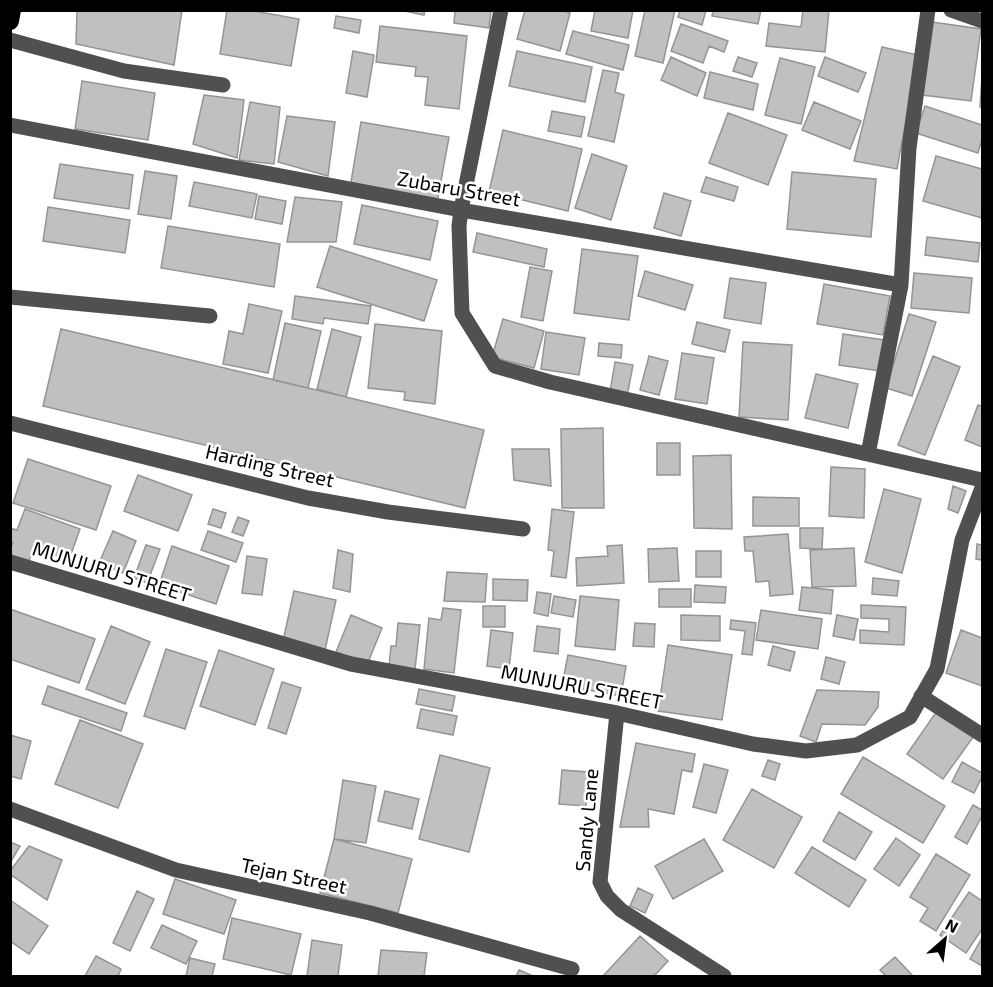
<svg xmlns="http://www.w3.org/2000/svg" width="993" height="987" font-family="'Exo 2',sans-serif">
<style>
.building{fill:#c0c0c0;stroke:#949494;stroke-width:1.5}
.lines{fill:none;stroke-linecap:round;stroke-linejoin:round}
.minor{stroke:#505050;stroke-width:15}
.highway{stroke:#000;stroke-width:18}
.labels{text-anchor:middle;dominant-baseline:central;stroke-width:5;stroke-linejoin:round;paint-order:stroke}
.street-label{font-size:20px;fill:#000;stroke:#fff}
</style>
<rect width="100%" height="100%" fill="#fff"/>
<path class="building" d="M77,10H182L174,65L76,44Z
M227,10H248L299,19L291,66L220,54Z
M400,10H425L424,15Z
M455,10H491L489,28L454,23Z
M525,10H560L570,13L560,51L517,39Z
M595,10H633L628,38L591,31Z
M645,10H675L663,63L635,56Z
M680,10H706L702,25L678,17Z
M713,10H761L758,24L712,16Z
M803,10H829L825,52L766,46L769,23L801,27Z
M336,16L361,20L359,33L334,28Z
M932,22L981,29L971,101L922,95Z
M681,24L728,41L724,52L709,46L703,63L671,51Z
M380,26L467,36L459,109L425,105L428,77L415,76L416,67L376,62Z
M573,31L629,45L623,70L566,54Z
M882,47L918,55L897,169L854,161Z
M353,51L374,55L367,97L346,93Z
M517,51L592,67L585,102L509,86Z
M671,57L706,73L697,96L661,80Z
M738,57L757,63L752,77L733,71Z
M825,57L866,73L858,92L818,76Z
M780,58L815,67L801,124L765,115Z
M603,70L619,73L615,92L624,95L614,142L588,136Z
M710,72L758,84L753,110L704,98Z
M982,76V107H980Z
M82,81L155,93L148,140L75,129Z
M204,95L244,100L237,158L193,144Z
M250,102L280,107L274,164L239,160Z
M814,102L861,121L850,149L802,130Z
M925,106L982,125V139L978,153L916,133Z
M552,111L585,117L581,137L548,131Z
M728,113L787,135L768,185L709,163Z
M287,116L335,122L328,176L278,162Z
M361,122L449,137L437,203L350,188Z
M503,130L582,149L568,211L489,192Z
M592,154L627,166L611,220L575,208Z
M936,156L982,169V218L923,201Z
M60,164L133,175L129,209L54,198Z
M145,171L177,176L171,219L138,214Z
M792,172L876,179L871,237L787,229Z
M706,177L738,187L734,201L701,192Z
M194,182L257,194L252,218L189,206Z
M664,193L691,201L681,236L654,228Z
M259,196L286,201L282,224L255,219Z
M295,197L342,202L336,242H287Z
M362,205L438,221L430,260L354,244Z
M48,207L130,220L125,253L43,241Z
M168,226L280,244L274,287L161,268Z
M477,233L547,249L544,267L473,252Z
M927,237L980,243L978,262L925,255Z
M330,246L437,280L424,321L317,287Z
M582,249L638,256L629,320L574,313Z
M530,267L552,271L543,321L521,317Z
M645,271L693,285L685,310L638,296Z
M914,273L972,278L969,313L911,308Z
M730,278L766,283L761,324L724,318Z
M824,284L890,296L883,335L817,324Z
M295,296L371,306L368,324L324,318L323,324L292,319Z
M249,304L282,311L268,373L223,364L229,331L243,334Z
M909,314L936,322L912,396L886,388Z
M503,319L544,331L534,368L492,357Z
M697,322L730,330L725,352L692,344Z
M285,323L321,331L308,388L273,380Z
M375,324L442,331L435,404L404,400L405,392L368,388Z
M61,329L484,430L465,508L43,406Z
M332,329L361,337L346,397L317,389Z
M546,332L585,338L579,375L541,369Z
M843,334L884,340L880,371L839,365Z
M743,342L792,345L788,420L739,417Z
M599,343L622,345L621,358L598,356Z
M682,353L714,358L707,404L675,399Z
M649,356L668,361L659,395L640,390Z
M933,356L960,367L925,455L898,445Z
M615,362L633,365L627,396L610,392Z
M816,374L858,384L848,428L805,418Z
M978,405L982,406V447L965,440Z
M603,428L604,508H562L561,429Z
M657,443H680V475H657Z
M512,449H549L551,486L514,480Z
M731,455L732,529L694,528L693,456Z
M28,459L111,486L96,530L13,503Z
M831,467L865,469L864,518L829,516Z
M138,475L192,495L178,531L124,511Z
M953,486L966,491L958,513L948,509Z
M884,489L921,499L902,573L865,562Z
M753,497L799,498V526H753Z
M25,509L80,529L69,560L50,553L48,558L32,553L29,561L10,555V549L13,543H10V528L17,530Z
M213,509L226,513L221,528L208,524Z
M552,509L574,512L566,578L551,576L554,551L548,550Z
M238,517L249,521L243,536L232,532Z
M800,528H823L822,549L800,548Z
M113,531L136,541L123,573L99,563Z
M208,531L243,543L236,562L201,550Z
M788,534L793,594L770,596L769,581L756,582L753,551H745L744,537Z
M977,544L982,545V560L976,559Z
M146,545L160,549L147,583L134,578Z
M622,545L624,583L577,586L576,558L608,556L607,546Z
M172,546L229,566L216,604L159,585Z
M677,548L679,581L649,582L648,549Z
M854,548L856,586L812,587L810,550Z
M338,550L353,554L350,592L333,588Z
M696,551H721V577H696Z
M247,556L267,559L262,595L242,593Z
M447,572L487,574L485,602L444,601Z
M873,578L899,581L897,596L872,594Z
M493,579L528,580L527,601L493,600Z
M695,585L726,587L725,603L694,602Z
M802,587L833,590L831,614L799,610Z
M659,589H691V607H659Z
M294,591L336,600L325,650L283,641Z
M537,592L551,594L548,616L534,613Z
M554,596L576,600L573,617L551,613Z
M580,596L619,600L615,650L575,646Z
M861,605L906,607L904,645L860,643V630L889,632V619L861,618Z
M483,606H505V627H483Z
M443,608L461,610L454,673L424,669L429,618L441,620Z
M10,609L95,639L79,683L10,659Z
M761,610L822,619L818,649L756,640Z
M351,615L382,628L367,665L336,652Z
M681,615L720,616V641L681,640Z
M837,615L858,619L854,640L833,636Z
M731,620L756,623L752,655L742,654L745,631L730,629Z
M398,623L420,625L415,669L389,666L391,646H396Z
M635,623L655,624L654,647L633,646Z
M111,626L150,642L125,704L86,689Z
M537,626L560,629L558,654L534,651Z
M491,630L513,633L509,669L487,666Z
M961,630L982,638V686L946,673Z
M668,645L732,655L722,720L658,711Z
M773,646L795,652L790,671L768,665Z
M166,649L207,662L185,729L144,716Z
M219,650L274,669L255,725L200,706Z
M568,655L626,666L621,696L562,685Z
M826,657L845,662L839,684L821,679Z
M282,682L301,688L286,734L268,728Z
M48,686L127,713L121,731L42,704Z
M419,689L455,696L452,711L416,704Z
M817,690L879,692L878,707L865,725L822,724L816,742L800,736Z
M421,709L457,716L453,735L417,728Z
M937,711L974,736L943,779L907,754Z
M80,720L143,744L118,808L55,784Z
M10,735L31,741L21,779L10,776Z
M636,743L695,754L692,772L682,770L674,814L648,809L649,827H620Z
M440,755L490,768L469,852L419,839Z
M863,757L945,806L923,843L841,794Z
M768,760L780,764L775,780L762,776Z
M962,762L982,773V777L974,793L952,782Z
M704,764L728,770L716,813L693,807Z
M562,770L589,772L586,806L559,804Z
M343,780L376,786L366,843L334,839Z
M752,789L802,817L774,868L723,840Z
M385,791L419,799L412,829L378,821Z
M973,805L982,810V816L967,844L955,837Z
M839,812L872,832L855,860L823,841Z
M896,838L920,855L899,886L874,869Z
M334,839L412,859L398,913L320,893Z
M704,839L723,871L673,899L655,866Z
M10,842L20,846L10,863Z
M29,846L62,860L47,900L10,874V871Z
M812,847L866,880L849,907L795,873Z
M936,854L970,875L936,931L920,921L928,908L910,897Z
M175,879L236,900L224,934L163,914Z
M638,888L653,895L645,913L630,906Z
M137,891L154,899L130,951L113,943Z
M969,892L982,901V929L966,953L940,935Z
M10,900L48,926L29,954L10,941Z
M232,918L301,934L291,975L223,959Z
M162,925L197,941L186,964L151,948Z
M640,936L668,961L654,976H603Z
M982,938V966L970,959Z
M312,940L342,945L338,976H307Z
M381,950L427,953L424,976H378Z
M96,956L121,969L118,976H85Z
M895,957L913,976H886L880,970Z
M190,958L215,964L212,976H186Z
M519,970L533,976H516Z"/>
<g class="lines">
<path class="minor" d="M501,10L461,210L459,226L462,313L495,366L550,382L982,480
M951,10L982,21
M10,40L124,71L223,85
M10,125L461,210L901,285
M10,297L210,316
M10,423L308,498L388,512L523,529
M868,454L901,285L909,148L928,10
M10,562L351,664L617,713L753,744L806,751L857,745L910,717L937,669L962,540L982,488
M921,696L982,735
M617,713L600,882L607,896L621,910L724,976
M10,809L176,870L370,913L572,969"/>
<path class="highway" d="M10,21L12,10"/>
</g>
<g class="labels">
<g class="street-label">
<text transform="translate(459 188) rotate(10)">Zubaru Street</text>
<text transform="translate(270 465) rotate(13)">Harding Street</text>
<text transform="translate(112 571) rotate(17)">MUNJURU STREET</text>
<text transform="translate(582 686) rotate(11)">MUNJURU STREET</text>
<text transform="translate(586 820) rotate(-85)">Sandy Lane</text>
<text transform="translate(294 875) rotate(12)">Tejan Street</text>
</g>
</g>
<rect width="993" height="987" fill="none" stroke="#000000" stroke-width="24"/>
<g transform="translate(945 939) rotate(28)" stroke="#ffffff" stroke-width="4.5" paint-order="stroke">
<path d="M0-4.5L10 22L0 15L-10 22Z" fill="#000000"/>
<text y="-9" font-size="16" font-weight="bold" text-anchor="middle" fill="#000000">N</text>
</g>
</svg>
